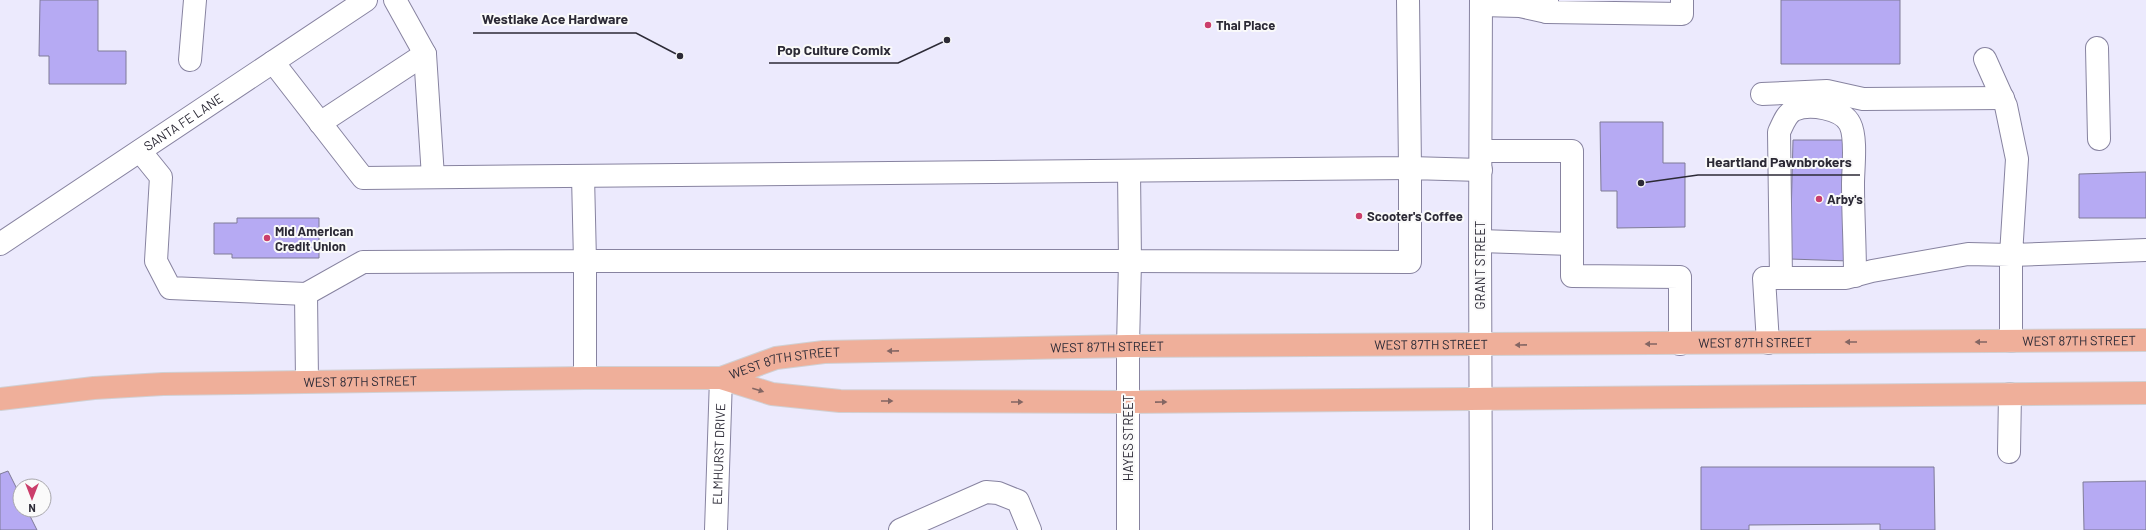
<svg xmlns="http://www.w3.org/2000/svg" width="2146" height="530" font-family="Barlow,sans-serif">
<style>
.building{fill:#b6aaf3;stroke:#7f7b97}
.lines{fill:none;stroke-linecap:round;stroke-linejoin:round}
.minor-casing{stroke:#8783a0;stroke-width:24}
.major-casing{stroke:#d1d0d3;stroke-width:24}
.minor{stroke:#fff;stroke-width:22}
.major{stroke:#efaf9a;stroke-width:22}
.oneway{fill:#846663}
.poi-dot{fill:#cb3e6b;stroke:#fafafa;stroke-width:1.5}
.labels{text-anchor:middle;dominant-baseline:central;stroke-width:4;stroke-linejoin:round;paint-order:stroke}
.poi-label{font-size:13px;font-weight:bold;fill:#2c2a36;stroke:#fafafa;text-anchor:start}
.street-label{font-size:13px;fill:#2c2a36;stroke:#fafafa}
.leader{fill:none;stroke:#2c2a36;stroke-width:1.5}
.callout-dot{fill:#2c2a36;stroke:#fafafa;stroke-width:1.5}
.callout-label{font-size:14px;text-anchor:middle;font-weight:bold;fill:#2c2a36;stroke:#fafafa;stroke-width:4;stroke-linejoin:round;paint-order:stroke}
</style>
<rect width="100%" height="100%" fill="#eceafd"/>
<path class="building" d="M40,0H98V51H126V84H49V56H39Z
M1781,0H1900V64H1781Z
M1600,122H1663V163H1685V227L1617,228V191H1601Z
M1793,140H1845L1849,261L1790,259Z
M2146,172V218H2079V174Z
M237,218H319V258H232V254H214V223H237Z
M1701,467H1934L1935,530H1880V524L1749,525V530H1701Z
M8,471L20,495V510H27L37,530H0V474Z
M2146,481V530H2084L2083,482Z"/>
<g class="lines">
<defs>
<g id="minor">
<path d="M395,0L425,54L433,177"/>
<path d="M1547,0V12L1682,14V0"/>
<path d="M1481,5L1520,6L1547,12"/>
<path d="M2097,48L2099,139"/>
<path d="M1985,59L2006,106L2017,159L2011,255L2146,250"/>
<path d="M190,60L195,0"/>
<path d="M273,62L363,178L1410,168L1408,0"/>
<path d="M1762,94L1827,91L1863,99L2003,98"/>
<path d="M320,123L425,54"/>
<path d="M140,151L161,177L156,261L170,288L306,294"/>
<path d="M1481,151H1572V276L1680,277V344"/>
<path d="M1129,171L1130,261L1410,262V168L1481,170"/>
<path d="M1480,241L1572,244"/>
<path id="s1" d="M0,244L366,0"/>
<path d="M1781,278L1779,132C1783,124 1786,114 1794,110C1809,103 1842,108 1850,124C1857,138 1853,168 1853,184C1853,215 1855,245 1855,276"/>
<path d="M1768,343L1764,278H1846L1872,271L1968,254L2011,255V341"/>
<path d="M585,378V261H1130L1128,346V530"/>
<path d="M307,381L306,294L363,262L585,261L583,176"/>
<path d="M2009,452L2010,394"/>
<path id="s2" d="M716,530L721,378"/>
<path d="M900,530L986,492L998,493L1018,501L1030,530"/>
<path d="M1481,530L1480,241L1481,0"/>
</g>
<g id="major">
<path id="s3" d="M721,378L776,358L824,352L1128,346L2146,340"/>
<path id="s4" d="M0,399L94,388L163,384L585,378H721L772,394L840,401L1128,402L2146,393"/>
</g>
</defs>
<use href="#minor" class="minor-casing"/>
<use href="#major" class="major-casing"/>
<use href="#minor" class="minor"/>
<use href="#major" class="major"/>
</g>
<defs><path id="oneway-solid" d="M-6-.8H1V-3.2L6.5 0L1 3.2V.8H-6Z"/></defs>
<g class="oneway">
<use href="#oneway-solid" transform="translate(1851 342) rotate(180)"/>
<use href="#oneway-solid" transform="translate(1981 342) rotate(180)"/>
<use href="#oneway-solid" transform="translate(1651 344) rotate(180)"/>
<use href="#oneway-solid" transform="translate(1521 345) rotate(179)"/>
<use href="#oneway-solid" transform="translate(893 351) rotate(179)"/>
<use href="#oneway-solid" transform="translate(758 390) rotate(17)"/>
<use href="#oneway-solid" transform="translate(887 401)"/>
<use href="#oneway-solid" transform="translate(1017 402)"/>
<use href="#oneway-solid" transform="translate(1161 402) rotate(-1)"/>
</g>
<g class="poi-dot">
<circle cx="1208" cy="25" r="4"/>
<circle cx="1819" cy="199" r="4"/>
<circle cx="1359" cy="216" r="4"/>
<circle cx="267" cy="238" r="4"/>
</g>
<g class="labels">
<g class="poi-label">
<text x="1216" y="25">Thai Place</text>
<text x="1827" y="199">Arby's</text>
<text x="1367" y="216">Scooter's Coffee</text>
<text x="275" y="231">Mid American<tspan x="275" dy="15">Credit Union</tspan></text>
</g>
<g class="street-label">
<text stroke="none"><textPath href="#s1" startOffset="220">SANTA FE LANE</textPath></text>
<text transform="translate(1480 265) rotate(-90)">GRANT STREET</text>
<text stroke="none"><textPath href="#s3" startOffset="1362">WEST 87TH STREET</textPath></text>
<text stroke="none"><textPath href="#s3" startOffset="1038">WEST 87TH STREET</textPath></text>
<text stroke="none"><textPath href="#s3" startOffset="714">WEST 87TH STREET</textPath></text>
<text stroke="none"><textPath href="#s3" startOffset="390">WEST 87TH STREET</textPath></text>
<text stroke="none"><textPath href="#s3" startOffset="66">WEST 87TH STREET</textPath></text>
<text stroke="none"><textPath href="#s4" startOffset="361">WEST 87TH STREET</textPath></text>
<text transform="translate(1128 438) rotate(-90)">HAYES STREET</text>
<text stroke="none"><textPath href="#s2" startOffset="76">ELMHURST DRIVE</textPath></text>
</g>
</g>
<path class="leader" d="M680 56L636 33H473M947 40L898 63H769M1641 183L1698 175H1860"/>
<g class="callout-dot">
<circle cx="680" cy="56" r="4"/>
<circle cx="947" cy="40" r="4"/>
<circle cx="1641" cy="183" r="4"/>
</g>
<g class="callout-label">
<text x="555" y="24">Westlake Ace Hardware</text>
<text x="834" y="55">Pop Culture Comix</text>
<text x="1779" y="167">Heartland Pawnbrokers</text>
</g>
<g transform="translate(32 498) rotate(180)"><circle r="19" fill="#fafafa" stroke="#a8a7ac"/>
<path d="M0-3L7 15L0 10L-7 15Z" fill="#cb3e6b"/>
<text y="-6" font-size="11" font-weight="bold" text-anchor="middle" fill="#2c2a36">N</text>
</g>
</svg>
